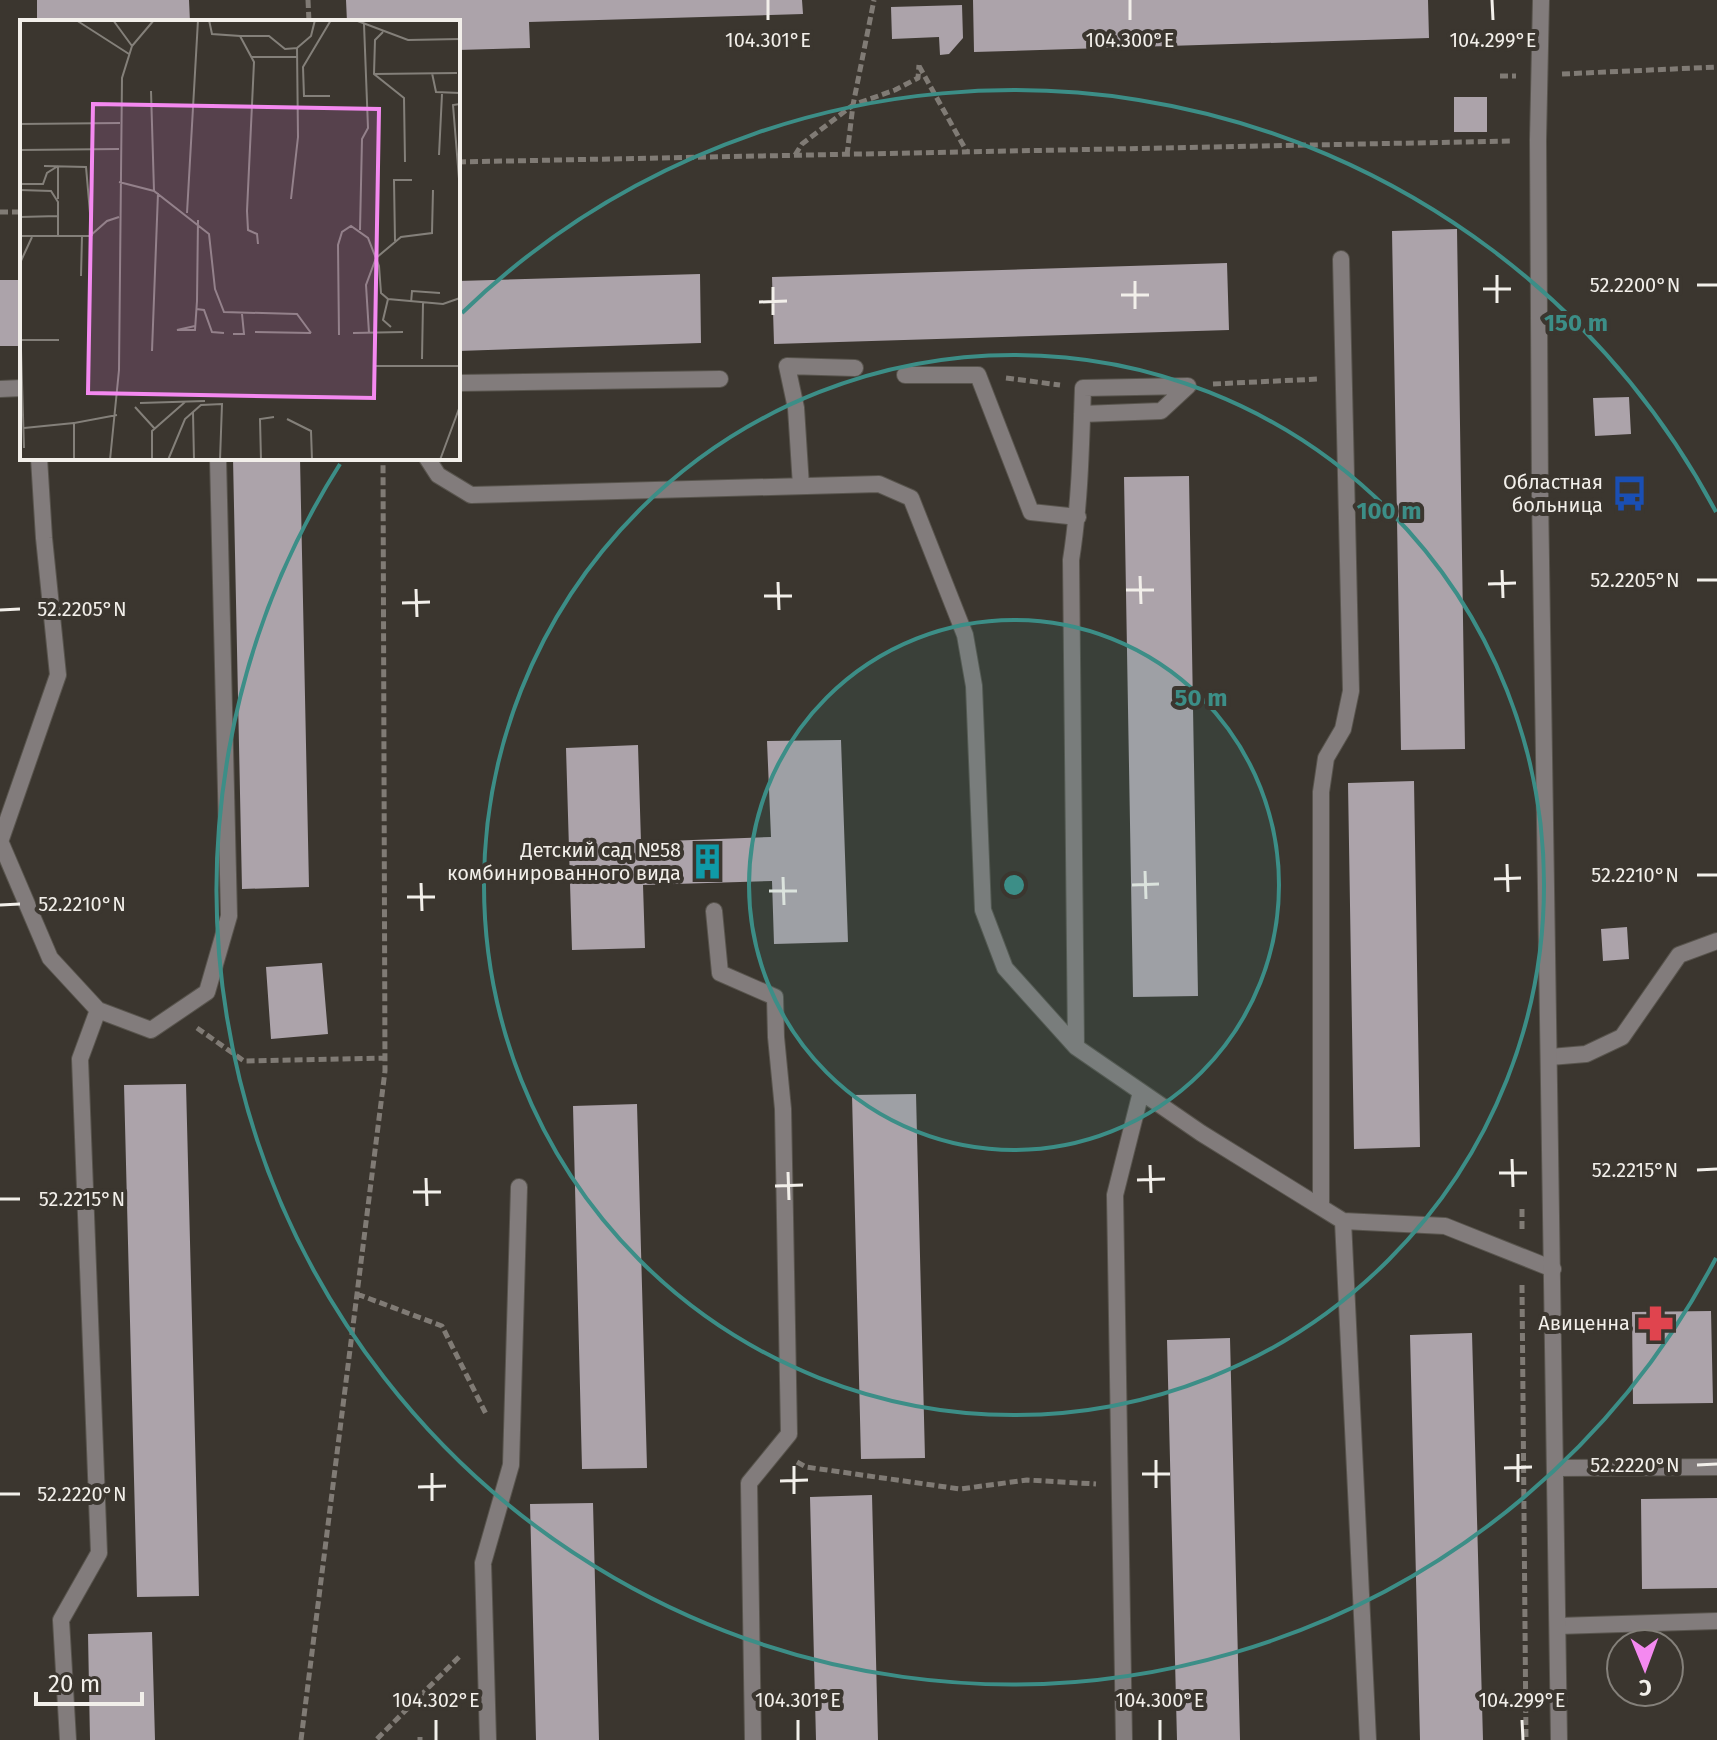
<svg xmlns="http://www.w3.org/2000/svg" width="1717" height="1740" font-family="'Fira Sans',sans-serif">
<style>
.building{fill:#aca3aa}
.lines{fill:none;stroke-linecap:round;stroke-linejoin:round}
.service-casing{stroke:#58544d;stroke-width:18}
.tertiary-casing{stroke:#58544d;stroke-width:18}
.path{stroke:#807b75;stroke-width:5;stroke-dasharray:8 4;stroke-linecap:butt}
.service{stroke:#827c7c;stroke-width:16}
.tertiary{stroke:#827c7c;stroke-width:16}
.ticks{fill:none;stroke:#f2efea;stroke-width:3}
.ring{fill:none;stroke:#3c8e87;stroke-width:4}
.labels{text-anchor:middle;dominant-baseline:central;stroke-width:8;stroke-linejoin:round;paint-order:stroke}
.poi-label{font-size:20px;fill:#f2efea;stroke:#3b362f;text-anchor:end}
.inset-road{fill:none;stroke:#84807a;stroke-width:2}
.view{fill:#f489f0;fill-opacity:0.15;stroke:#f489f0;stroke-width:4}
.inset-edge{fill:none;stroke:#f2efea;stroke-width:4}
.ticks-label{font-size:20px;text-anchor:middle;fill:#f2efea;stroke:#3b362f;stroke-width:8;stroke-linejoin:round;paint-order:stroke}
.centre{fill:#3c8e87;stroke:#3b362f;stroke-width:4}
.ring-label{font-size:24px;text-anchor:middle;font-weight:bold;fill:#3c8e87;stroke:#3b362f;stroke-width:8;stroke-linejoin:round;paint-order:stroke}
</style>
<rect width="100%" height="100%" fill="#3b362f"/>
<path class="building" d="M37,0H189L190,22H37Z
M346,0H802L803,14L529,22L530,48L458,50V22H347Z
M973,0H1428L1429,38L974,52Z
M962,5L963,38L949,54L940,55L939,37L892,39L891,7Z
M1454,97H1487V132H1454Z
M1457,229L1465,749L1401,750L1392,231Z
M1227,263L1229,330L774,344L772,277Z
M700,274L701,343L458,351V281Z
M0,280H22V346H0Z
M1629,397L1631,434L1595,436L1593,398Z
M233,458H300L309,887L242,889Z
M1189,476L1198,996L1133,997L1124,477Z
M841,740L848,942L774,944L772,881L643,885L645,948L572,950L566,748L638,745L641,842L771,837L767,741Z
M1414,781L1420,1147L1354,1149L1348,783Z
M1627,927L1629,959L1603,961L1601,929Z
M322,963L328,1034L271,1039L266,967Z
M186,1084L199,1596L137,1597L124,1085Z
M916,1094L925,1458L861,1459L852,1095Z
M637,1104L647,1468L582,1469L573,1106Z
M1711,1311L1713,1403L1633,1404L1632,1312Z
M1472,1333L1483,1740H1420L1410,1335Z
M1230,1338L1240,1740H1177L1167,1340Z
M872,1495L878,1740H816L810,1497Z
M1717,1498V1588L1642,1589L1641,1499Z
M593,1503L599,1740H536L530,1504Z
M152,1632L155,1740H90L88,1634Z"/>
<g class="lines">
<defs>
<path id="service" d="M905,375H978L1031,512L1078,517
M458,383L720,379
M0,389L22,388
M427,458L438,475L471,495L879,484L911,498L965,635L974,686L983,910L1005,968L1076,1047L1201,1133L1343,1221L1445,1226L1553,1269
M801,486L796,408L787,366L855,368
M0,841L50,958L98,1010L151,1030L207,992L229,916L218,458
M0,842L58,675L44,538L39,458
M714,911L720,973L775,997L776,1037L783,1109L789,1434L749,1483L753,1740
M1076,1047L1071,560C1080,503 1081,446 1083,388L1188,386L1161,411L1082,414
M1550,1057L1586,1054L1622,1037L1679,955L1717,941
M1321,1207V792L1326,758L1343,729L1351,691L1341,259
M1343,1221L1368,1740
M1556,1468L1717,1467
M1558,1626L1717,1621
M68,1740L61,1620L99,1553L80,1059L98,1010
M488,1740L483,1563L511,1465L519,1187
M1124,1740L1115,1195L1141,1092"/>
<path id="tertiary" d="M1541,0L1538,140L1540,495L1559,1740"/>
</defs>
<use href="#service" class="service-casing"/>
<use href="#tertiary" class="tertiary-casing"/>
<path class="path" d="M308,0L309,22
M919,66L967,152
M1562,74L1717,67
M1500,76H1516
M795,155L802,144L853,105L895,90L918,78L919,65
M847,155L853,105L874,0
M458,162L1513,141
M0,212H22
M1006,378L1060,385
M1213,384L1319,379
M197,1028L244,1061L386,1058
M1522,1209V1231
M1522,1285L1526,1740
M357,1294L442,1326L486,1414
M797,1462L806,1467L960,1489L1027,1480L1096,1484
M420,1737V1740
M377,1739L461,1655
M301,1740L385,1071L383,458"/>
<use href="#service" class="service"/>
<use href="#tertiary" class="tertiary"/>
</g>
<path class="ticks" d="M768,0V20M1130,0V20M1492,0L1493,20M1497,275V303M1135,281V309M1697,285H1717M773,287V315M1483,289H1511M1121,295H1149M759,302L787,301M1502,570L1503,598M1140,576L1141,604M1697,580H1717M778,582L779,610M1488,584L1516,583M416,589L417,617M1126,590H1154M764,596H792M402,603L430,602M0,610L20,609M1507,864L1508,892M1145,871L1146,899M1697,875H1717M783,877L784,905M1494,879L1521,878M421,883L422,911M1132,885L1159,884M769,891H797M407,897H435M0,905L20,904M1512,1159L1513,1187M1150,1165L1151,1193M1697,1170L1717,1169M788,1172L789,1200M1499,1173H1527M426,1178L427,1206M1137,1180L1165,1179M775,1186L803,1185M413,1192H441M0,1199H20M1518,1454V1482M1156,1460V1488M1697,1465L1717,1464M794,1466V1494M1504,1468L1532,1467M432,1473V1501M1142,1474H1170M780,1481L808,1480M418,1487L446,1486M0,1494H20M436,1720V1740M798,1720V1740M1160,1720V1740M1522,1720L1523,1740"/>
<circle cx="1014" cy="885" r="265" fill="#3c8e87" fill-opacity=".12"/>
<g class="ring">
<circle cx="1014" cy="885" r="265"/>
<circle cx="1014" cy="885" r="530"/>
<path d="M1716 1258A795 795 0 1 1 340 464M462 313A795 795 0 0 1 1716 512"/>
</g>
<defs>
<symbol id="bus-bare" viewBox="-9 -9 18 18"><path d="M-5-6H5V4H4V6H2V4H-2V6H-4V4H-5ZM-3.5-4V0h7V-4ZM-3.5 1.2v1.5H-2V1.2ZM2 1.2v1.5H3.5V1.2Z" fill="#1a4fb4" stroke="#3b362f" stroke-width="2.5" paint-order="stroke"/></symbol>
<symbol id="building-bare" viewBox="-9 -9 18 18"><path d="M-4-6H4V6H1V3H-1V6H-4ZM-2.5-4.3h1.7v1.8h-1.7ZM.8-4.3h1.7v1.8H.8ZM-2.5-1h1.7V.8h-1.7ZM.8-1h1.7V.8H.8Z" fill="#0f9aa8" stroke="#3b362f" stroke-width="2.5" paint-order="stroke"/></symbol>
<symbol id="pharmacy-bare" viewBox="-9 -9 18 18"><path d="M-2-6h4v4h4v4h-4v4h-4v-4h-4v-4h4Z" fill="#e0444e" stroke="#3b362f" stroke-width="2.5" paint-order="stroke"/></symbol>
</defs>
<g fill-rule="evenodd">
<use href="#bus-bare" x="1604" y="468" width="51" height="51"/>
<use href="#building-bare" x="682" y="836" width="51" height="51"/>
<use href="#pharmacy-bare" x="1630" y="1298" width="51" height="51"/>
</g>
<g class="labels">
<g class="poi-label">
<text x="1603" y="482">Областная<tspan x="1603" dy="23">больница</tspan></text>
<text x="681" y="850">Детский сад №58<tspan x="681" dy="23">комбинированного вида</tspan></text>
<text x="1630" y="1323">Авиценна</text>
</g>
</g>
<g transform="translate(20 20)">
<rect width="440" height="440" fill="#3b362f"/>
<path class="inset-road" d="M56,0L109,34M93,0L112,26M189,0L192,14L220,16L234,42L227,191L228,210L237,214L238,224M335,0L388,20L440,19M363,12L355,20L354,54L384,78L385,142M220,16H249L265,29L277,28L278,117L271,179M277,28L291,16L295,0M231,37H277M412,53L416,72L440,73M354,54L437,53M131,71L134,171M310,76H284L283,47L311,0M440,84L433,85L440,171M0,104L100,103M0,130L99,129M419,135L422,74M24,146L66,147L72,216M99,162L134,171L189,214L195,269L204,292L277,294L291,313M0,164H23L27,153L38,146M0,170L31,171L38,182V216M38,179V146M167,193L178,0M0,197L38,196M340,210L342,119L348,108L344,4M0,216H70L87,201L99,197M375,221L374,160H392M0,243L12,217M61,256L62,216M368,279L363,300L371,307M391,283L392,271L420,273M176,289L184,290L192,312L204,313M0,297L4,428M175,306L157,310H175L177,281L178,200M235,312L291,313M333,313L383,312M349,313L346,265L356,238L381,217L412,213L413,170M213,314H224L222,294M319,315L318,225L322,212L331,206L348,218L359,246L361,273L368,279L423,284L440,278M1,320H39M132,331L138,173M402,339L403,283M355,346H440M120,383L185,381M115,387L135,409M173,392L174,440M267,399L291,411L292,440M4,408L54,403M54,440V403L97,395M90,440L99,350L102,58L112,26L134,0M132,440V411L165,382M148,440L165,399L181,385L202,384L200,440M241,440L240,399L254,397M420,440L440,386"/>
<path class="view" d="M73,84L359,89L354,378L68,373Z"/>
<rect width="440" height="440" class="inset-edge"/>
</g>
<g class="ticks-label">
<text x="768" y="47">104.301°E</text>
<text x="1130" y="47">104.300°E</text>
<text x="1493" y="47">104.299°E</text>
<text x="1635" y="292">52.2200°N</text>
<text x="1635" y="587">52.2205°N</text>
<text x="82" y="616">52.2205°N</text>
<text x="1635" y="882">52.2210°N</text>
<text x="82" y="911">52.2210°N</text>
<text x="1635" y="1177">52.2215°N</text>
<text x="82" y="1206">52.2215°N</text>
<text x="1635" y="1472">52.2220°N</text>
<text x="82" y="1501">52.2220°N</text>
<text x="436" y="1707">104.302°E</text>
<text x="798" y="1707">104.301°E</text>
<text x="1160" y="1707">104.300°E</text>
<text x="1522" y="1707">104.299°E</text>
</g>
<circle cx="1014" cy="885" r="12" class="centre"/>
<g class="ring-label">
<text x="1576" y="331">150 m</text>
<text x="1389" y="519">100 m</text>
<text x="1201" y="706">50 m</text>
</g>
<g transform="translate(1645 1668) rotate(179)"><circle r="38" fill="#3b362f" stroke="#84807a" stroke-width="2"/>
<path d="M0-6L14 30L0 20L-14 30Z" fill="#f489f0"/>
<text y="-12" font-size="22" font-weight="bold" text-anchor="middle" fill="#f2efea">С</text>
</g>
<path d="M36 1692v12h106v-12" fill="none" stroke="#f2efea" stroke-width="4"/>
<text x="48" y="1692" font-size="24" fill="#f2efea" stroke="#3b362f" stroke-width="6" paint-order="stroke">20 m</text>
</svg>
